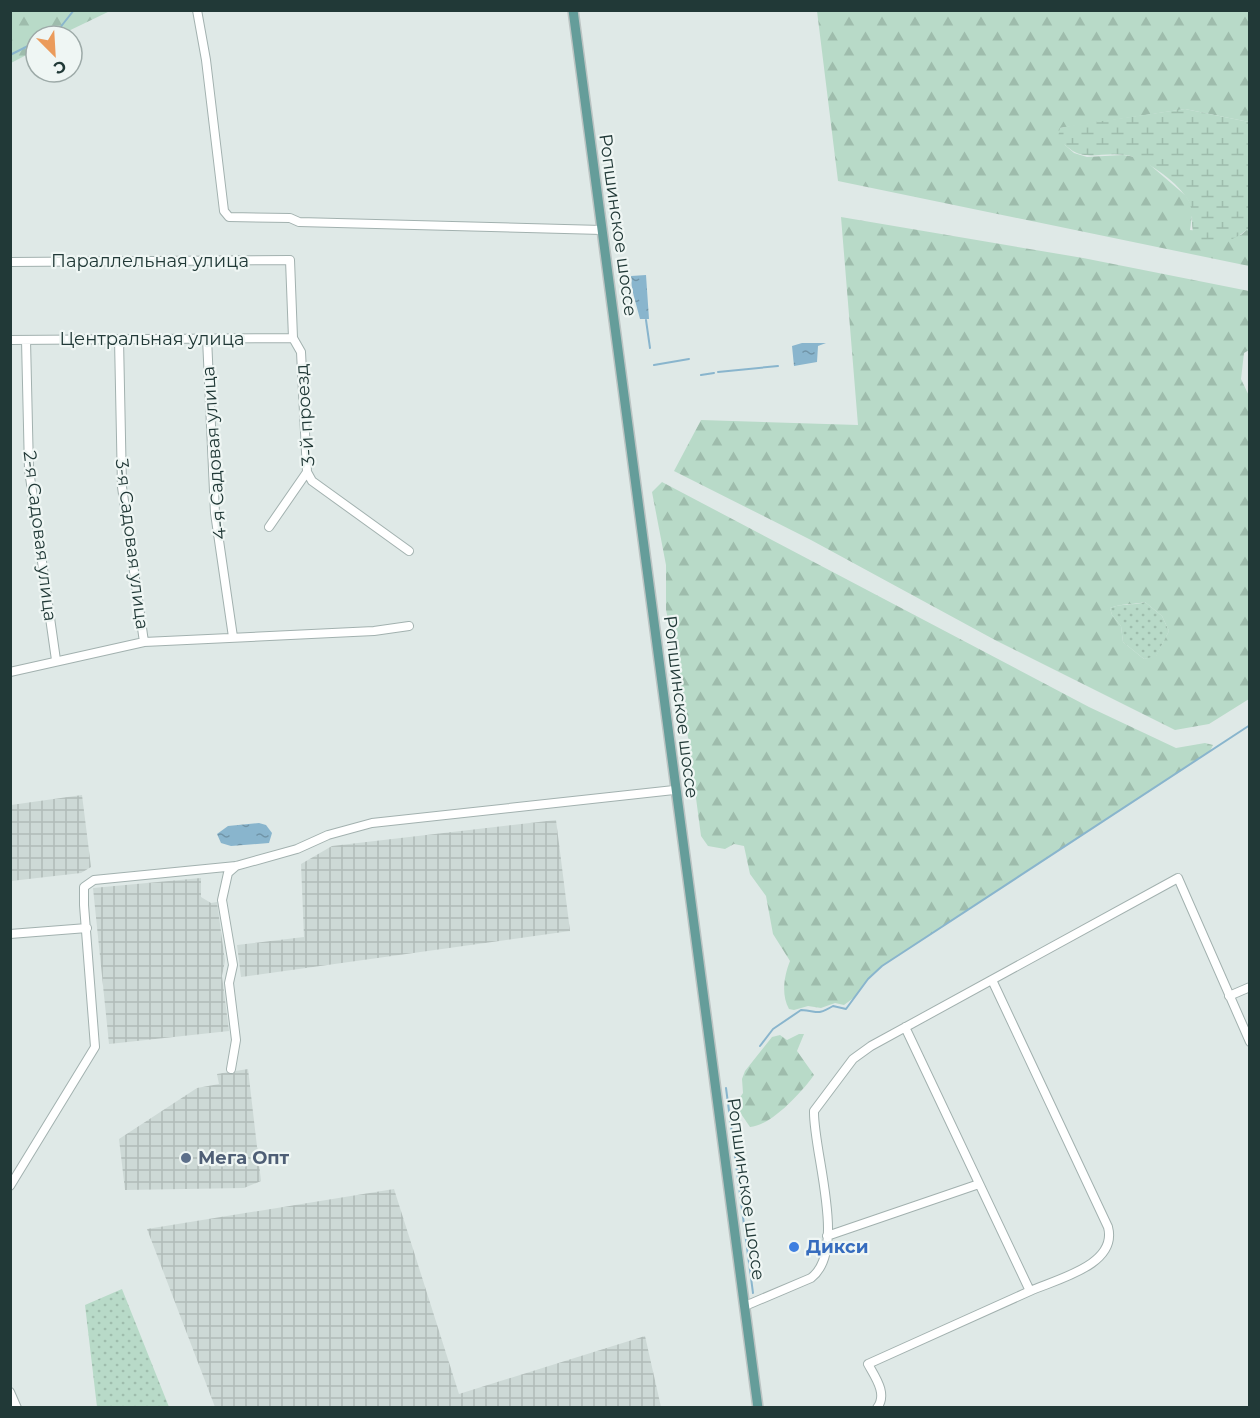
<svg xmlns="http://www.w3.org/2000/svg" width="1260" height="1418" font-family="Montserrat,sans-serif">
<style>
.industrial{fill:url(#industrial-grid)}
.grass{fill:url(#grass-dots)}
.forest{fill:url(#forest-firs);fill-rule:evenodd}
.wetland{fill:url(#wetland-marsh)}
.water{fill:url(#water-ripples)}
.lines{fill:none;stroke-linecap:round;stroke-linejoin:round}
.stream{stroke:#89b5cd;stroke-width:2}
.minor-casing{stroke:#a2b1af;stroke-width:10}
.major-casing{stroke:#bcc4c3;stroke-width:12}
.minor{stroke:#fff;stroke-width:8}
.major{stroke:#659d9a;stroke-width:9}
.service-dot{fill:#5c6f8a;stroke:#eff6f4;stroke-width:2}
.shop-dot{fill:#3f7fe0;stroke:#eff6f4;stroke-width:2}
.labels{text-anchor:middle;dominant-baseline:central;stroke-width:4.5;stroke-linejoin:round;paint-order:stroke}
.street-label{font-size:18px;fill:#213937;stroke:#eff6f4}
.service-label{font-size:18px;font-weight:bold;fill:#4e5e75;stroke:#eff6f4;text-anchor:start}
.shop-label{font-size:18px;font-weight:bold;fill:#366cbe;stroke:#eff6f4;text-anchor:start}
</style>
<defs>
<pattern id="industrial-grid" width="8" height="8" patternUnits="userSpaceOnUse" patternTransform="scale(1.5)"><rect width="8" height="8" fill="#cdd9d6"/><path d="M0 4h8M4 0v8" fill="none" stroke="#b0bbb8"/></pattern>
<pattern id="grass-dots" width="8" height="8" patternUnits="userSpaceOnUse" patternTransform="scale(1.5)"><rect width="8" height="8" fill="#b8dac8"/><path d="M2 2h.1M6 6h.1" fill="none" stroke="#9ebcac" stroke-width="1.8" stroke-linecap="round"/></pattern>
<pattern id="forest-firs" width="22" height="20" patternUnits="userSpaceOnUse" patternTransform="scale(1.5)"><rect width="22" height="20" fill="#b8dac8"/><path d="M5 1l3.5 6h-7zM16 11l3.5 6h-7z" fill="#9ebcac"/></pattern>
<pattern id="wetland-marsh" width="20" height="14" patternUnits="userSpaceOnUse" patternTransform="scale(1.5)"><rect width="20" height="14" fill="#b8dac8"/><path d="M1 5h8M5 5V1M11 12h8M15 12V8" fill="none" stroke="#9ebcac"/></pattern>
<pattern id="water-ripples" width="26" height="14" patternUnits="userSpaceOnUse" patternTransform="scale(1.5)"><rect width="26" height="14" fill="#89b5cd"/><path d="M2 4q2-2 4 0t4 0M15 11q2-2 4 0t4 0" fill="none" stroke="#7094a7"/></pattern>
</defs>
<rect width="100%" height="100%" fill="#dfe9e7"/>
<path class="industrial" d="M82,795L91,867L81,873L11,881V805Z
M556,820L570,931L241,977L237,945L304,937L301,864L332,846Z
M201,878V897L211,903L217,902L225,961L222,976L229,1031L109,1044L93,888Z
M248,1069L261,1181L244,1188L125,1190L119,1139L197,1088L219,1084L217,1074Z
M394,1189L459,1394L645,1336L661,1407H215L147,1229Z"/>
<path class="grass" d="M1145,602L1162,616L1169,631L1156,657L1144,659L1123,642L1121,626L1112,615L1110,608C1122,603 1132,606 1145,602Z
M122,1289L169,1407H97L85,1305Z"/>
<path class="forest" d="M11,10H110V11L58,36H36V50L11,63Z
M817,11H1249V122L1185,109L1060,128L1065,145L1074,153L1087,157L1123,155L1142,158L1186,196L1193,208L1190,230L1241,235L1249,228V266L838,181Z
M841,217L1083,258L1249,291V350L1244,353L1241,379L1250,398L1249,699L1209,724L1175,730L995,640L811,540L674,471L701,420L858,425ZM1145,602L1162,616L1169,631L1156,656L1144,659L1123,642L1121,626L1112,615L1110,608C1122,603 1132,605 1145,602Z
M662,482L1089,707L1176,748L1205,743L1213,745L1210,751L882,966L868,979L856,996L844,1005L835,1003L821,1008L808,1006L794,1010L789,1009C781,995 784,976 790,961L773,934L766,896L750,874L744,846L734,844L725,849L708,846L701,836L679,669L666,610V565L652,492Z
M799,1034H804L797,1051L814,1075C802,1092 771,1126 750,1127L735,1105L743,1093L742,1079L745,1071L772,1037L780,1035L787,1040Z"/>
<path class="wetland" d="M1185,109L1249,122V228C1232,243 1218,245 1196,240C1188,225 1197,212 1186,197C1176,181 1144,158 1126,155C1095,151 1081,166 1058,137L1060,128L1075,125Z"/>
<path class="water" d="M646,275L649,319H640L632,289L631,276Z
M802,343H826L818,346L817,362L794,366L792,346Z
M259,823L266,825L272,833L269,843L231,846L221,843L217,834L228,826Z"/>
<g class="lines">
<path class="stream" d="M46,36L59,29L74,10
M10,55L36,42
M646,320L650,348
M654,365L689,359
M718,372L778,366
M701,375L714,373
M760,1046L773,1029L801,1010C819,1011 816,1016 833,1006L846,1009L868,979L882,966L1250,725
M726,1088L753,1293"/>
<defs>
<path id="minor" d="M197,10L206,60L224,211L229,217L290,218L299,222L602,230
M10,262L290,260L293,338
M207,338L215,513L233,637
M293,338L301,352L307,472L312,481L409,551
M119,339L122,487L144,642
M10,340L293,338
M26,340L29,470L56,660
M269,527L307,472
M10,672L144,642L374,631L409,626
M10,934L87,928
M1229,996L1250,987
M905,1027L1030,1291C1057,1279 1118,1265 1108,1227L992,980
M231,1069L236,1040L229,983L233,965L222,900L228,873L236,866
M10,1186L95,1047L84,905V887L94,880L236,866L297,849L328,835L372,823L674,790
M827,1236L979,1184
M745,1306L811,1278C848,1250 813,1152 814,1111L853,1059L871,1046L1178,878L1250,1042
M10,1392L17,1408
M877,1408C888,1394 875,1377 868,1364L1030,1291"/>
<path id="major" d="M573,10L758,1408"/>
</defs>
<use href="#minor" class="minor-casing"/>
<use href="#major" class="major-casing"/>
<use href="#minor" class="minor"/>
<use href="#major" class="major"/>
</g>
<circle class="service-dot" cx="186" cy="1158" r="6"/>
<circle class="shop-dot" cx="794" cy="1247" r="6"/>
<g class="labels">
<g class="street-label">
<text transform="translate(618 225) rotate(82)">Ропшинское шоссе</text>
<text x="150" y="261">Параллельная улица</text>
<text x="152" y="339">Центральная улица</text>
<text transform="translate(305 415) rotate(-94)">3-й проезд</text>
<text transform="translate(214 453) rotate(-94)">4-я Садовая улица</text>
<text transform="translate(40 536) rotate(83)">2-я Садовая улица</text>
<text transform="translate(132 544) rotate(83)">3-я Садовая улица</text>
<text transform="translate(681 707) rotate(83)">Ропшинское шоссе</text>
<text transform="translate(746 1189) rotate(82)">Ропшинское шоссе</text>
</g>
<g class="service-label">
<text x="198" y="1158">Мега Опт</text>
</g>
<g class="shop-label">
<text x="806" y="1247">Дикси</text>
</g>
</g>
<rect width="1260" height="1418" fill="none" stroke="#213937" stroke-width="24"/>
<g transform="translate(54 54) rotate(156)"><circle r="28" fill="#eff6f4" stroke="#9daaa8" stroke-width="1.5"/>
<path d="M0-4.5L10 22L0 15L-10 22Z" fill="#eb9b5b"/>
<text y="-9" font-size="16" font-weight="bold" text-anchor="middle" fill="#213937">С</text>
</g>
</svg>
